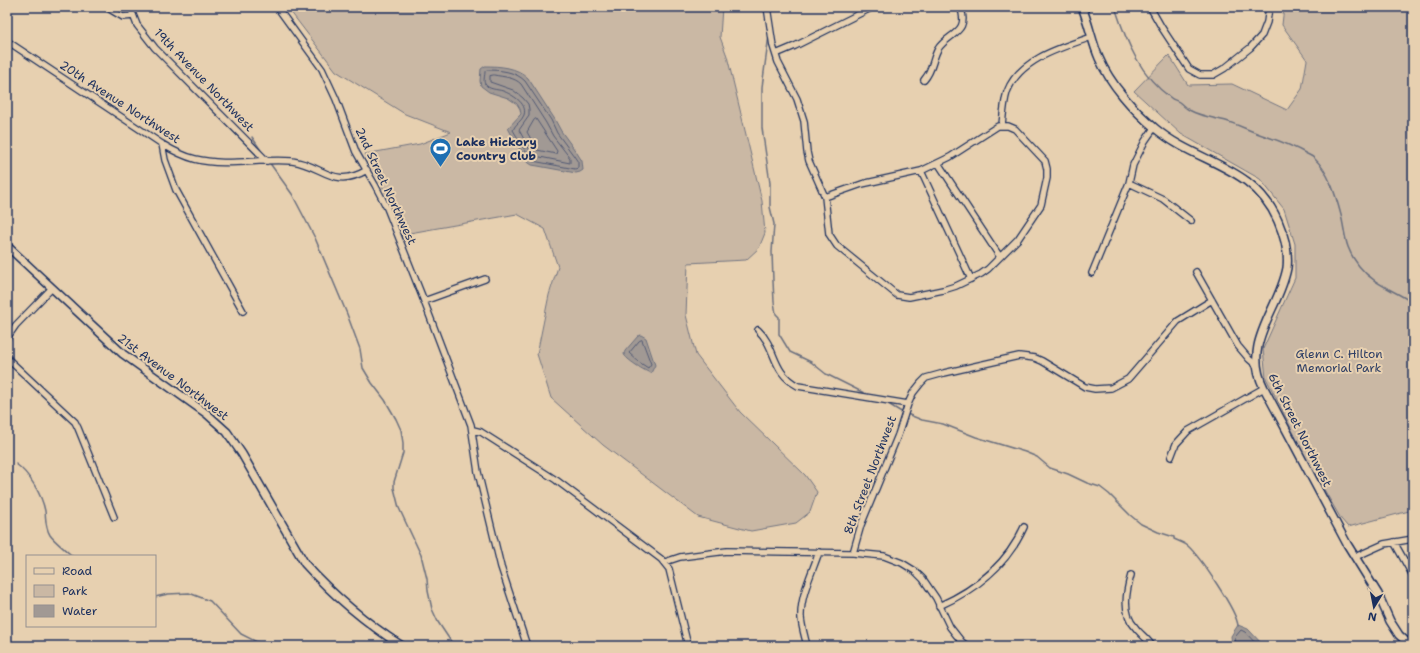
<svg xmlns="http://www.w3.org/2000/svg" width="1420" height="653" font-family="'Shantell Sans',sans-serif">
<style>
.green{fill:#cab8a4;stroke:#727481}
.water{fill:#a19994;stroke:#6b6f7e}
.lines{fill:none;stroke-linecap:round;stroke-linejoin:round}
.shore{stroke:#515974;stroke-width:1}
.stream{stroke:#6b6f7e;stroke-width:1.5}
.minor-casing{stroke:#1b2f5e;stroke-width:8}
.tertiary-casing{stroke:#1b2f5e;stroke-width:10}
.minor{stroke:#e7d0b0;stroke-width:5.5}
.tertiary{stroke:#e7d0b0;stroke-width:7}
.labels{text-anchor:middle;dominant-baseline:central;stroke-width:4;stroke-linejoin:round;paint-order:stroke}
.street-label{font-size:12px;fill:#1b2f5e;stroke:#e7d0b0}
.poi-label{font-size:12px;font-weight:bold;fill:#1b2f5e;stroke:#e7d0b0;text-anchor:start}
.park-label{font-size:12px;fill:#2c3d65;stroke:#e7d0b0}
</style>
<rect width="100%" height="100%" fill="#e7d0b0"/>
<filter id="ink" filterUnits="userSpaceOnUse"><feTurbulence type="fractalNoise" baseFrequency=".025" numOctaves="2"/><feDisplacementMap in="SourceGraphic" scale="8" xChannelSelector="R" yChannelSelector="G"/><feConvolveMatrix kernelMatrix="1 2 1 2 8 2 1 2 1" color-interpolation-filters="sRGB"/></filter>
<g filter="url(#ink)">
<path class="green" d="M287,7H722L720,37L727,56L762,201L765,233L759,248L746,260L688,263L686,315L696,355L740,412L805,475L817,492L810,512L796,523L751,531L698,517L603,445L551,398L537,354L549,295L558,267L545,229L517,214L404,234L381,183L365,154L420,144L451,132L405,114L336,71Z
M1284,7H1413V510L1348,527L1341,519L1306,458L1266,378L1263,349L1295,278V244L1284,209L1260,179L1181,134L1134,91L1169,55L1188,85L1232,84L1287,110L1302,89L1307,60L1282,25Z"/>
<path class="water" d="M485,66C500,66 517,67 528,78L554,118L561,131L577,153L582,161L583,170L580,172L576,173L538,166L532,165L526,161L508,128L521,114L520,109L517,104L508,98L489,92L481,86L480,81L481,69Z
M641,335L646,338L655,365L651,373C646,372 625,359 624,354C624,353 625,352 625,351L638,336Z
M1238,625L1248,629L1264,646H1232L1231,636Z"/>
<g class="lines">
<path class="shore" d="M487,70C500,70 515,71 525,81L551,120L557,133L574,156L578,162V168L575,169L533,161L529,157L513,130C515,124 522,121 524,115C528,103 511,94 503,91C497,89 489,90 485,84C483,81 485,75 485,72Z
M494,75C504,77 514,77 521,84L546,123L553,136L570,158V163L535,156L532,154L519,130L529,116V109L528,104L523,98L513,90L490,82V76Z
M536,119L557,151L556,154L537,150L527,132L534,120Z
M642,340L651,364L648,368L639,362L629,353L639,341Z
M1236,646L1235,637L1241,630L1245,632L1258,646"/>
<path class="stream" d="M1115,7C1126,41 1140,76 1171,98C1173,100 1176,100 1179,102C1183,105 1186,109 1191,111C1200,116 1215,118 1226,121C1239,125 1252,132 1265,136C1280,141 1293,146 1307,154C1309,155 1312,156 1314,158C1329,172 1336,196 1341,215C1346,236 1344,247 1359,266C1375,286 1393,289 1413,303
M769,35L762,87V128L770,183V207L774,224L772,252L773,281L774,302L776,314L779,317V334L790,352L811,362L826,374L866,394
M252,137L262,152
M269,162L292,194L315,238L347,314L360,349L363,368L372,383L385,400L396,419L401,430L403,443V453L394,482V488L399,508L421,555L427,579L428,591L432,609L438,622L454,646
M884,402L890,405L903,413
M907,414L922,420L943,424L976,437L1025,452L1037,457L1050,468L1068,474L1087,483L1100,487L1109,494L1130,515L1141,524L1158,532L1174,537V539C1179,541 1184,543 1188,546C1200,557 1237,611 1238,626
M16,464C29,473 42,495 45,511C46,519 45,527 50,535C54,541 66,550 72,556
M155,597L168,594L189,593L210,601L241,634L265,646"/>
<defs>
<path id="minor" d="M106,7L123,17L133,16
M130,7L137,25L155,48L267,161
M277,7L322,69L336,99L356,152L375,185L387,208L424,301L471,425L478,472L501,567L527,646
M767,7L773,46L778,62L797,99L804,121L807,152L809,161L825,197L829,234L837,246L897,295L909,297L943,290L956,286L981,274L988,269L1018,239L1041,205L1047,178V169L1045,161L1015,129L1008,126H998L950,157L921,171L862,184L825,197
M1150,7L1162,28L1189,69L1200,75H1213L1225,68L1250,48L1262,35L1267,22L1269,7
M7,41L162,144C172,150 183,156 195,159C227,167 260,158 292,161C323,165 333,190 367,170
M776,54L795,46L873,7
M924,80C933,70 932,60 938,49C948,33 971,33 960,7
M1002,125C1003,114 1004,102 1007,92C1019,59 1062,47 1092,37
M162,144L165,160L176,190L243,311
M938,163L1000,257
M921,171L971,279
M1129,183L1163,199L1191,221
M1196,272L1238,346L1249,359L1257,366
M1092,273L1129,183L1133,165L1145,141L1154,128
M424,301L485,279
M758,330C777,348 771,372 798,386L908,404
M7,338L16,325L52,288
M7,356L9,360L75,422L78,428L114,517
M473,430L481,432L556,480L661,559L669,569L688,646
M1171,457L1176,444L1188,431L1264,388
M1394,542L1413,576
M853,553L861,525L898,435L908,404L913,393L921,383L926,378L944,373L1019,356L1035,358L1042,361L1085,387L1095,389L1111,388L1128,379L1178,321L1212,300
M1355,557L1384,544L1413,539
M665,562L680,557L727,551L853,553L884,556L902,563L915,571L923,579L936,598L950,627L961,641L967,646
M1131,575C1126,592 1122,613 1135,627C1140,634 1148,639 1152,646
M939,606C977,589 1007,565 1024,527
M807,646C805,637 802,628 801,618C800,596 812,573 819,552"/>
<path id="tertiary" d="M1082,7C1089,24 1092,42 1099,58C1110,84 1134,111 1156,129C1198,164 1254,165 1278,221C1284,235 1289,252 1287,268C1279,311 1241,342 1264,388L1347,544L1378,594L1390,621L1399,635L1411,646
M7,246L123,354L207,414L227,432L242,454L305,564C333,595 366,623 402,646"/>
</defs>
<use href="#minor" class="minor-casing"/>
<use href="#tertiary" class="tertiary-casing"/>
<use href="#minor" class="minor"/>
<use href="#tertiary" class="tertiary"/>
</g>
</g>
<defs>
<symbol id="stadium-pin" viewBox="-11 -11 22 30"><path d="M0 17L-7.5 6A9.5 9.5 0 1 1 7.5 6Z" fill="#1f6fb2" stroke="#e7d0b0"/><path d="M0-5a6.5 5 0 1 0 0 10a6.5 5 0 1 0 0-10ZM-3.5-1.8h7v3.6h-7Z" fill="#fff"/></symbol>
</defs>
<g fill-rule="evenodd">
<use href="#stadium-pin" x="428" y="136" width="25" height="34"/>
</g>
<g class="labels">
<g class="street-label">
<text transform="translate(204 80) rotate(46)">19th Avenue Northwest</text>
<text transform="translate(120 102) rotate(33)">20th Avenue Northwest</text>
<text transform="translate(386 186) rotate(65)">2nd Street Northwest</text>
<text transform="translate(173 377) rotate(37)">21st Avenue Northwest</text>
<text transform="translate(1300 430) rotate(63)">6th Street Northwest</text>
<text transform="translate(870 475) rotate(-69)">8th Street Northwest</text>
</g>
<g class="poi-label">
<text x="456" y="142">Lake Hickory<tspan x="456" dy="14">Country Club</tspan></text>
</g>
<g class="park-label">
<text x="1339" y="354">Glenn C. Hilton<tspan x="1339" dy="14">Memorial Park</tspan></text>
</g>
</g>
<rect width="1420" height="653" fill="none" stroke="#e7d0b0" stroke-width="24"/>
<rect x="12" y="12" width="1396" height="629" fill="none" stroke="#1b2f5e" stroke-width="1.5" filter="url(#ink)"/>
<rect x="26" y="555" width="130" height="72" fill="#e7d0b0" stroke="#95908f"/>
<rect x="34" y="568" width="20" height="6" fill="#e7d0b0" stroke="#95908f"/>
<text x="62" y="575" font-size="12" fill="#1b2f5e">Road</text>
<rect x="34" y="585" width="20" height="12" fill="#cab8a4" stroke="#95908f"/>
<text x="62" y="595" font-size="12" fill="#1b2f5e">Park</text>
<rect x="34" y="605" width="20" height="12" fill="#a19994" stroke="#95908f"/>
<text x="62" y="615" font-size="12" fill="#1b2f5e">Water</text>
<g transform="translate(1374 607) rotate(190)" stroke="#e7d0b0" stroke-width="3" paint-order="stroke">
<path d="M0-3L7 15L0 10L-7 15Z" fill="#1b2f5e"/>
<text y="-6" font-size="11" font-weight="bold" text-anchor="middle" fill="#1b2f5e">N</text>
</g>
</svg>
